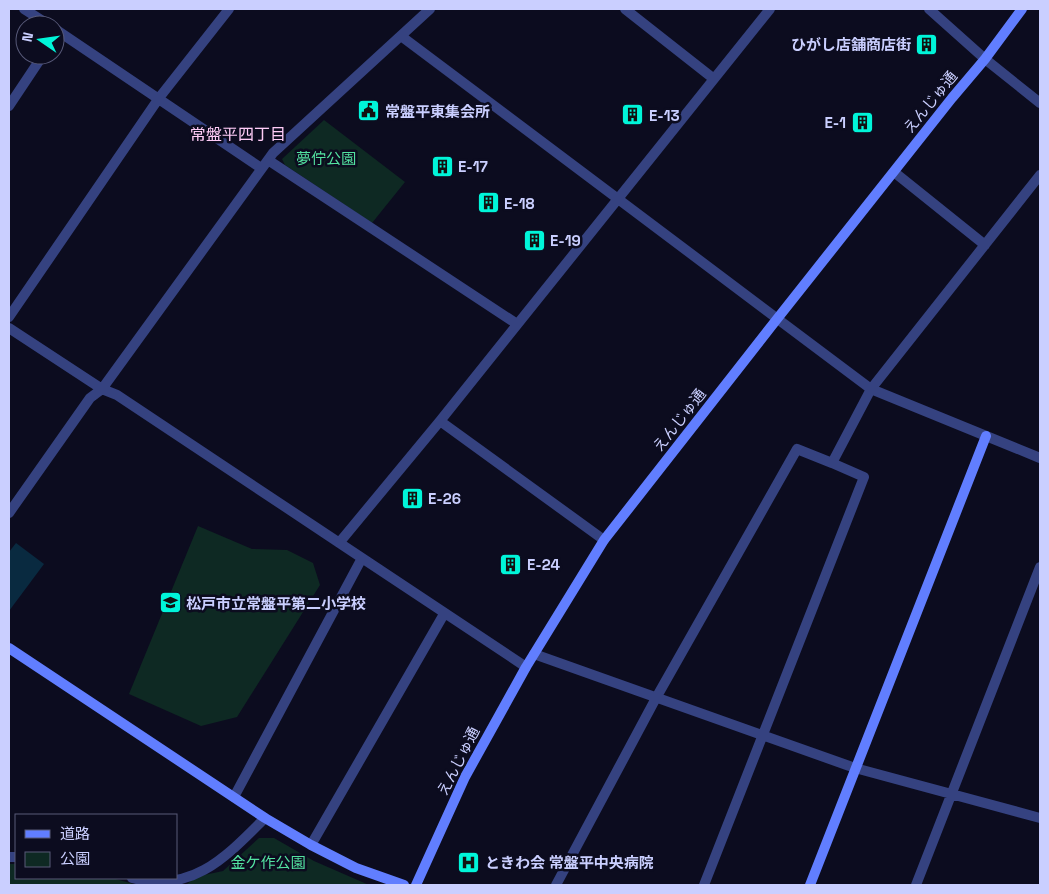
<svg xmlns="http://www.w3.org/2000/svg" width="1049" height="894" font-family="'Space Grotesk','Noto Sans JP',sans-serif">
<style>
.green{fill:#0e2923}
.water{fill:#092a40}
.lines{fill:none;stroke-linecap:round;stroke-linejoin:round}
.street{stroke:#354280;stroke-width:10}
.secondary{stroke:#617eff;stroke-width:10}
.labels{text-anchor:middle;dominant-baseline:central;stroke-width:5;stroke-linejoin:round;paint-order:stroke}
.poi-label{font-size:15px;font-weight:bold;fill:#cacfff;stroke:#0c0c1f;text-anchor:start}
.street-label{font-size:15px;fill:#cacfff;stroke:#0c0c1f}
.park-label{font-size:15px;fill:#53e2a0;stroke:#0c0c1f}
.neighbourhood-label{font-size:16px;fill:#ffccf7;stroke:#0c0c1f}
</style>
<rect width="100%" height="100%" fill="#0c0c1f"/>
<path class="green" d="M324,120L405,182L372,223L285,165L282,159Z
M198,526L252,549L287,550L313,563L320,585L237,717L201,726L129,694Z
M259,838H274L314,861L369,885H186L195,877L223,871Z
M9,864H16V878H112L137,885H9Z"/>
<path class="water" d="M16,543L44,564L9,611V552Z"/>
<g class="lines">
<path class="street" d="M24,9L49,25
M625,9L714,79
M929,9L985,59L1040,103
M55,29L261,168
M401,36L871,389L1040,458
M9,106L43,55
M268,160L517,324
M894,172L985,245
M9,317L159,98L229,9
M9,328L102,389L273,153L430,9
M440,421L604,540
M9,513L90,398L102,389L117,395L362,558L234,797
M339,543L440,421L770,9
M362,558L526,667
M534,654L855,768L1040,818
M311,845L444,614
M9,857H16
M132,878C192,894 226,857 265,818
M556,885L656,698L797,449L832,463
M704,885L864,477L832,463L871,389L1040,175
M916,885L1040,567"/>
<path class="secondary" d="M9,648L265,818L311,845L356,868L404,885
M416,885L465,777L526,667L604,540L777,319L952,98L985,59L1022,9
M810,885L986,436"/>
</g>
<defs>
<symbol id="building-square" viewBox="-11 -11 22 22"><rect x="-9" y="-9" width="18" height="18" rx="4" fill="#00f5d9" stroke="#0c0c1f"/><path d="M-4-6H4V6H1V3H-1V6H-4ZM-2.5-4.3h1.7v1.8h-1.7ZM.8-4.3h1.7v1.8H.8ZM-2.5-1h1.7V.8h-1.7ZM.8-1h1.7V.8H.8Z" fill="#111"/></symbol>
<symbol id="civic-square" viewBox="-11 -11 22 22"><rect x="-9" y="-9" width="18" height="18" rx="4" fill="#00f5d9" stroke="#0c0c1f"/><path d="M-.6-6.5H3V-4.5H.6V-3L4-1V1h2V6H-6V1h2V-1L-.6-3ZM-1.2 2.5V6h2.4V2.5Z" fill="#111"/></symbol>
<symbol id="school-square" viewBox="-11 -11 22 22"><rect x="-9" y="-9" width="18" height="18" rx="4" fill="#00f5d9" stroke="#0c0c1f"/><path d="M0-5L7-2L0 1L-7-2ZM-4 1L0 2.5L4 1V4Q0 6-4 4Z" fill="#111"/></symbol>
<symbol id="hospital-square" viewBox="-11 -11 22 22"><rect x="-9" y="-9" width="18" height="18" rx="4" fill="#00f5d9" stroke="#0c0c1f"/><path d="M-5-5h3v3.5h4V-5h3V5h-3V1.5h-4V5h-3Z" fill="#111"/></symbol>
</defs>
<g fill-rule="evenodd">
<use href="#building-square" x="914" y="32" width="25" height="25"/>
<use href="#civic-square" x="356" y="98" width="25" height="25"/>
<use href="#building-square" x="620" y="102" width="25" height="25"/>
<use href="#building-square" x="850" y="110" width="25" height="25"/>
<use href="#building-square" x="430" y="154" width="25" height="25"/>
<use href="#building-square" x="476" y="190" width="25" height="25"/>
<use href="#building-square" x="522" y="228" width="25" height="25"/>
<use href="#building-square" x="400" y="486" width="25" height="25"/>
<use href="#building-square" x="498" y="552" width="25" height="25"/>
<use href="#school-square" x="158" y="590" width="25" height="25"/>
<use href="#hospital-square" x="456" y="850" width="25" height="25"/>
</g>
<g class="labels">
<g class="poi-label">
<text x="911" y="44" text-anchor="end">ひがし店舗商店街</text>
<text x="385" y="111">常盤平東集会所</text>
<text x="649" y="115">E-13</text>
<text x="846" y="122" text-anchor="end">E-1</text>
<text x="458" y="166">E-17</text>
<text x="504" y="203">E-18</text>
<text x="550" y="240">E-19</text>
<text x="428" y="498">E-26</text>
<text x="527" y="564">E-24</text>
<text x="186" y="603">松戸市立常盤平第二小学校</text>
<text x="485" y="862">ときわ会 常盤平中央病院</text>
</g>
<g class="street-label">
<text transform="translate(930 102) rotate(-51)">えんじゅ通</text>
<text transform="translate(679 420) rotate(-52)">えんじゅ通</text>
<text transform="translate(458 761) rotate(-63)">えんじゅ通</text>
</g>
<g class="park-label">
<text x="326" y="158">夢佇公園</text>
<text x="268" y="862">金ケ作公園</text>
</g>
<g class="neighbourhood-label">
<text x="238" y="134">常盤平四丁目</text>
</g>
</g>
<rect width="1049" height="894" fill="none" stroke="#cacfff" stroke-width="20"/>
<rect x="15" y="814" width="162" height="65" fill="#0c0c1f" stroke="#585a79"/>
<rect x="25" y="830" width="25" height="8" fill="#617eff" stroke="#585a79"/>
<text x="60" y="839" font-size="15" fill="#cacfff">道路</text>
<rect x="25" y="852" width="25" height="15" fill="#0e2923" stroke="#585a79"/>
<text x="60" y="864" font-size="15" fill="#cacfff">公園</text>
<g transform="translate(40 40) rotate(283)"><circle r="24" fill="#0c0c1f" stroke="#585a79"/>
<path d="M0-4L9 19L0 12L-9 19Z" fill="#00f5d9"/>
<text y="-8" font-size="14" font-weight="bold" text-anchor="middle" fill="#cacfff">N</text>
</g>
</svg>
